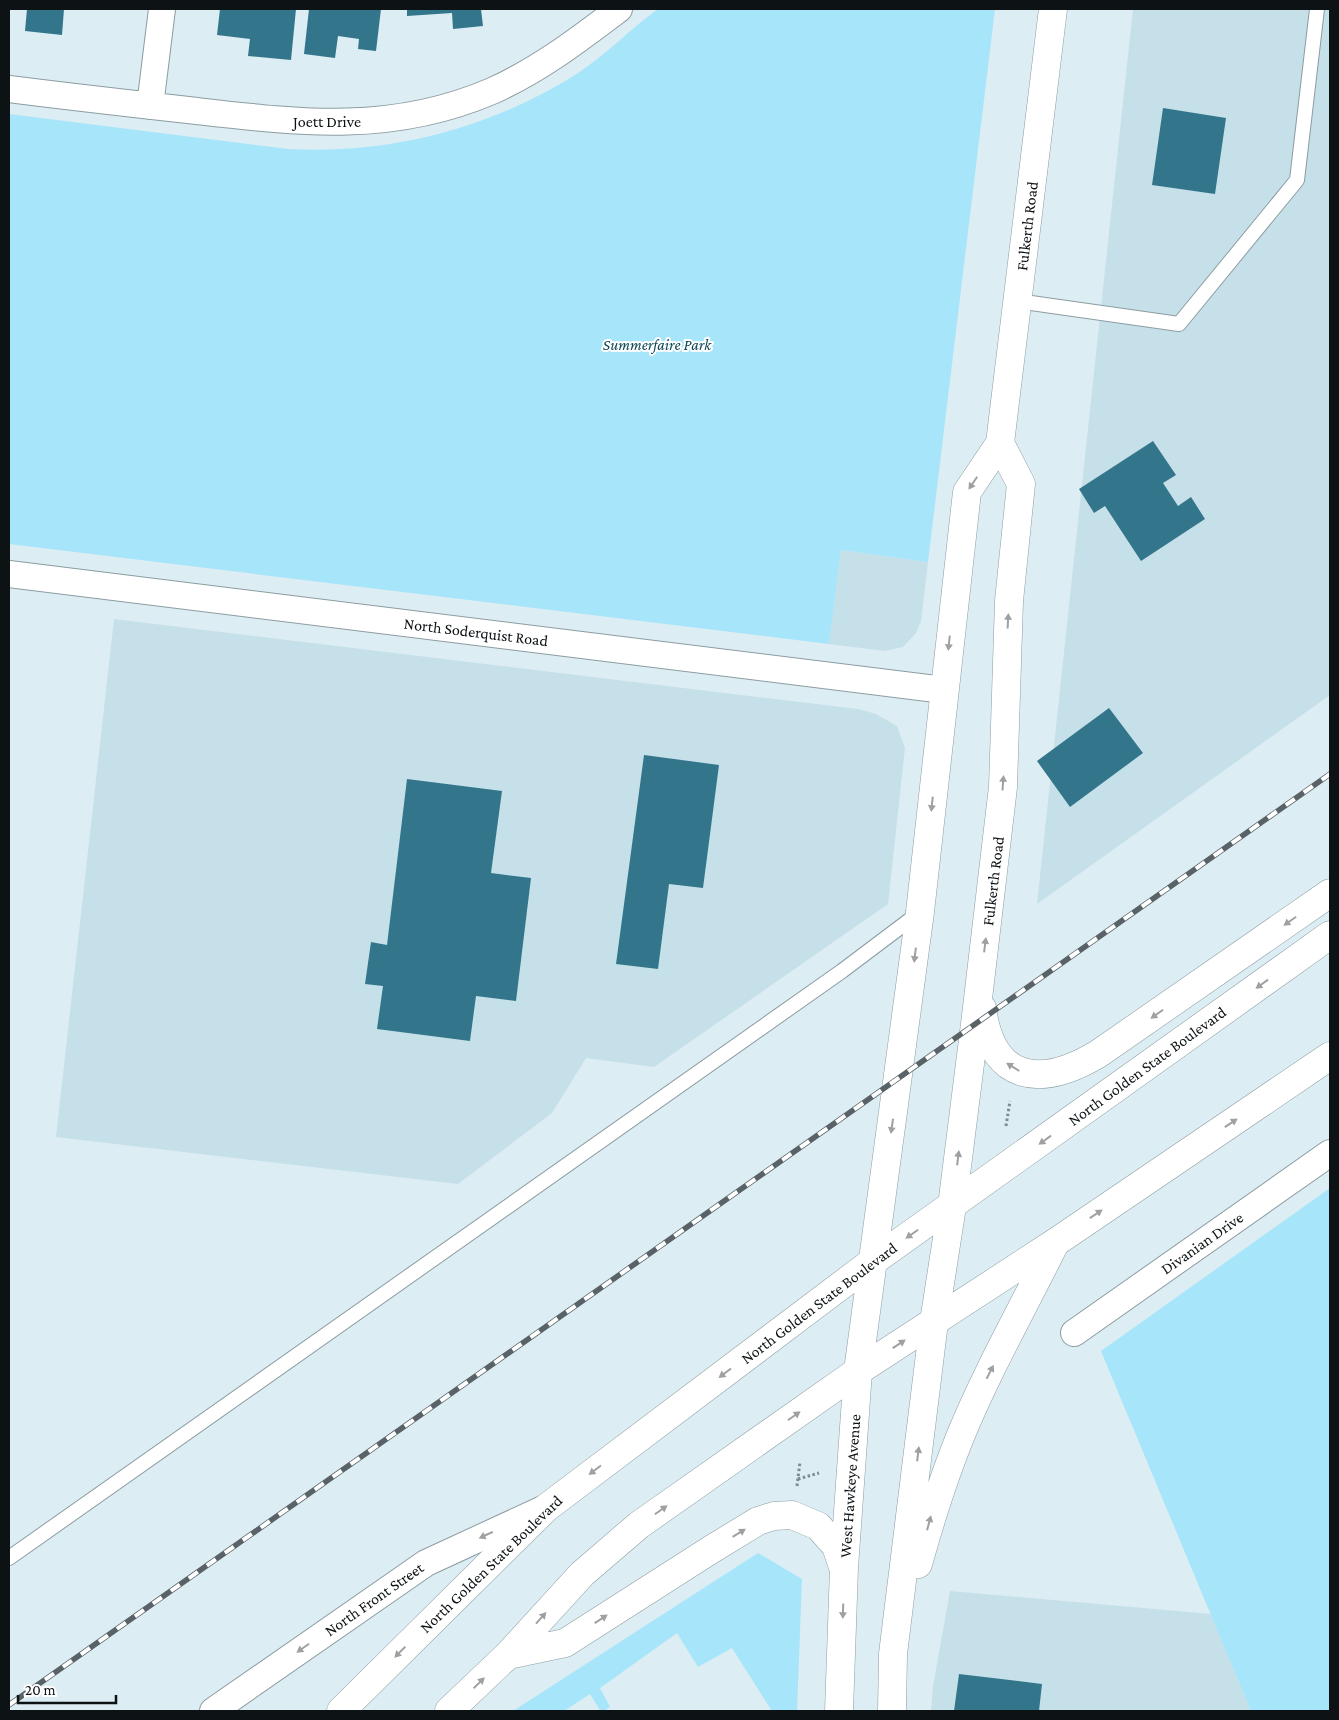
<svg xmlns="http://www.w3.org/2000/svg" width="1339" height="1720" font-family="'Crimson Pro',serif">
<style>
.built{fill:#c6e0e9}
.green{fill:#a7e5fa}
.building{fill:#33768b}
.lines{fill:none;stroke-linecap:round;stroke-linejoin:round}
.lane-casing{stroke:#8c9da2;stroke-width:16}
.street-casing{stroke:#8c9da2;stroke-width:28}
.secondary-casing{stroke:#8c9da2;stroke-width:29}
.path{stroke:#7f8b8f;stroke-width:3;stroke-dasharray:2.5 2.5;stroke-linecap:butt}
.lane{stroke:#fff;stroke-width:14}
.street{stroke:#fff;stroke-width:26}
.secondary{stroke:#fff;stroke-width:28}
.rail-casing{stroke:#596266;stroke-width:5.5}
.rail{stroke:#fff;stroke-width:4;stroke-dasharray:11;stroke-linecap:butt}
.oneway{fill:#9ea0a1}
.labels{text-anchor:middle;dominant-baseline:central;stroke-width:4;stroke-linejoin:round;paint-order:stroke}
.street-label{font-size:16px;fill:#0d1215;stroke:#fff}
.park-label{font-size:16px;font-style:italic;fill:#0f4858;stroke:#fff}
</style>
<rect width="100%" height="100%" fill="#dcedf3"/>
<path class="built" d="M1133,9H1330V695L1037,904Z
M841,550L928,562L921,621L916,633L903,647L885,651L829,644Z
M114,619L858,709L876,714L897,726L905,748L888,904L654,1067L586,1058L552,1113L458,1184L56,1137Z
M950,1591L1211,1614L1251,1711H931L933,1686Z"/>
<path class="green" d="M658,9H995L928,562L841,550L829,644L9,544V114L288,149C389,155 493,128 578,73C607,54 630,29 658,9Z
M1330,1188V1711H1251L1101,1351Z
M758,1553L802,1579L797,1711H772L732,1648L698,1667L677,1633L600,1688L610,1707L605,1710H600L590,1694L564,1711H513Z"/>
<path class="building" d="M27,9H64L62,35L25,31Z
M220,9H296L291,60L248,56L250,39L217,35Z
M309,9H381L376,51L358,49L359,39L338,36L335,58L304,54Z
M407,9H481L483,26L453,29L452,13L407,16Z
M1163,108L1226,118L1215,194L1152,185Z
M1153,441L1176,475L1163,483L1178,506L1191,497L1205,519L1141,561L1105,506L1094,513L1079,489Z
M1109,708L1143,753L1070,807L1037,761Z
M644,755L719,765L703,888L669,884L658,969L616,964Z
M407,779L502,791L491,873L531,878L516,1001L476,996L470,1041L377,1029L383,986L365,984L371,942L387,945Z
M959,1674L1042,1684L1039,1711H954Z"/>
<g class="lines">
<defs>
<path id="lane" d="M1017,301L1179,324L1297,180L1317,9
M9,1558L842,971L919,913"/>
<path id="street" d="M9,89C72,97 134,104 197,111C301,123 392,134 492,91C539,70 578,40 619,9
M150,106L162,9
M9,574L944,690
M1074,1333L1330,1153
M213,1711L426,1563L543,1509"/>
<path id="secondary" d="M982,1008C992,1083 1041,1088 1098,1054L1330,893
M918,1564C930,1521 943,1479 960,1437C987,1371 1023,1308 1055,1243
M508,1655L565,1643L712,1549L758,1521L774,1516L792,1515L818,1526L836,1546L843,1567
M341,1711L546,1508L872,1262L1330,935
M449,1711L508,1655L582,1574L639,1525L858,1371L1056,1242L1330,1056
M839,1711L844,1568L858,1371L920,912L967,492L1000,443L1053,9
M892,1711L893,1654L934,1322L952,1206L975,1024L1003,787L1009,601L1021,484L1000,443"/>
</defs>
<use href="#lane" class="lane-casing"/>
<use href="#street" class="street-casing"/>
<use href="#secondary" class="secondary-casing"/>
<path class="path" d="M1006,1126L1010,1101
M798,1479L819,1473
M797,1486L800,1462"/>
<use href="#lane" class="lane"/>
<use href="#street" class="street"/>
<use href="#secondary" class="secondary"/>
<defs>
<path id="rail" d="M9,1705L1330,774"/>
</defs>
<use href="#rail" class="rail-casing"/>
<use href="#rail" class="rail"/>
</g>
<defs><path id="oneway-solid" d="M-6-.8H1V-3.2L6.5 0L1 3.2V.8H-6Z" transform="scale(1.25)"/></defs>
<g class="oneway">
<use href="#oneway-solid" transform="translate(973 483) rotate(124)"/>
<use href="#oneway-solid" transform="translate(1008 621) rotate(-87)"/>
<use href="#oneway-solid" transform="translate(949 643) rotate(96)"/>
<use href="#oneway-solid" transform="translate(1003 783) rotate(-86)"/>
<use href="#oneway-solid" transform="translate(932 804) rotate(96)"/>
<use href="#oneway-solid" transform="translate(1290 921) rotate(145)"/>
<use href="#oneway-solid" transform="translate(985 945) rotate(-83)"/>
<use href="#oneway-solid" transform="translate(915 955) rotate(97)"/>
<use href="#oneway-solid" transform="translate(1262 984) rotate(144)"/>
<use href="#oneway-solid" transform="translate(1157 1014) rotate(145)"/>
<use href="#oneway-solid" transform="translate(1013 1067) rotate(-148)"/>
<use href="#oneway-solid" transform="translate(1231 1123) rotate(-34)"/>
<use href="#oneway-solid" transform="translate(892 1126) rotate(98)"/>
<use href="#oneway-solid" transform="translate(1045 1140) rotate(144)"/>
<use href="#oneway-solid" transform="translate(958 1158) rotate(-83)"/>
<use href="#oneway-solid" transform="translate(1096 1214) rotate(-34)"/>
<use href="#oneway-solid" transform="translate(912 1234) rotate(145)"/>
<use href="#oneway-solid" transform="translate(899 1344) rotate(-33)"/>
<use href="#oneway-solid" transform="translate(990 1372) rotate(-63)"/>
<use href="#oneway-solid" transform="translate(725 1373) rotate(143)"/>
<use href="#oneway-solid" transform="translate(794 1416) rotate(-35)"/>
<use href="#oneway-solid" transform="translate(918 1454) rotate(-83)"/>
<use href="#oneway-solid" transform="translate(595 1470) rotate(143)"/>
<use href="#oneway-solid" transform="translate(661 1510) rotate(-35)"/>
<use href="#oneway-solid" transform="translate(929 1523) rotate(-75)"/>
<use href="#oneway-solid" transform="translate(739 1533) rotate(-31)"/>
<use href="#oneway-solid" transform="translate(486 1535) rotate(155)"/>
<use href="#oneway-solid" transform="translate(843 1611) rotate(92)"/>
<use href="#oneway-solid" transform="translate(541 1618) rotate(-48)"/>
<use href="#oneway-solid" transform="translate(601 1619) rotate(-33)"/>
<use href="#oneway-solid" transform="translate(303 1648) rotate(145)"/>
<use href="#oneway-solid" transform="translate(400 1652) rotate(135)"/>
<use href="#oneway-solid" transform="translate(479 1683) rotate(-44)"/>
</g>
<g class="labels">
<g class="street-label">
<text x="327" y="121">Joett Drive</text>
<text transform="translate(1027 226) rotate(-83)">Fulkerth Road</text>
<text transform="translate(476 632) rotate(7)">North Soderquist Road</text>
<text transform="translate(993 881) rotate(-83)">Fulkerth Road</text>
<text transform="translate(1147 1066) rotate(-36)">North Golden State Boulevard</text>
<text transform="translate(1202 1243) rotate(-35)">Divanian Drive</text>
<text transform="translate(819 1303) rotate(-37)">North Golden State Boulevard</text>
<text transform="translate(850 1486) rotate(-86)">West Hawkeye Avenue</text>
<text transform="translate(491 1564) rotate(-44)">North Golden State Boulevard</text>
<text transform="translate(374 1599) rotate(-35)">North Front Street</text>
</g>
<g class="park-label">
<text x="657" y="344">Summerfaire Park</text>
</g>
</g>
<rect width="1339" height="1720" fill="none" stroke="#0d1215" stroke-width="20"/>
<path d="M18 1695v8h98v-8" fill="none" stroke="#0d1215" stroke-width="2.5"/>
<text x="25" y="1695" font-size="15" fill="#0d1215" stroke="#ffffff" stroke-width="4" paint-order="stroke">20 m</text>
</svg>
